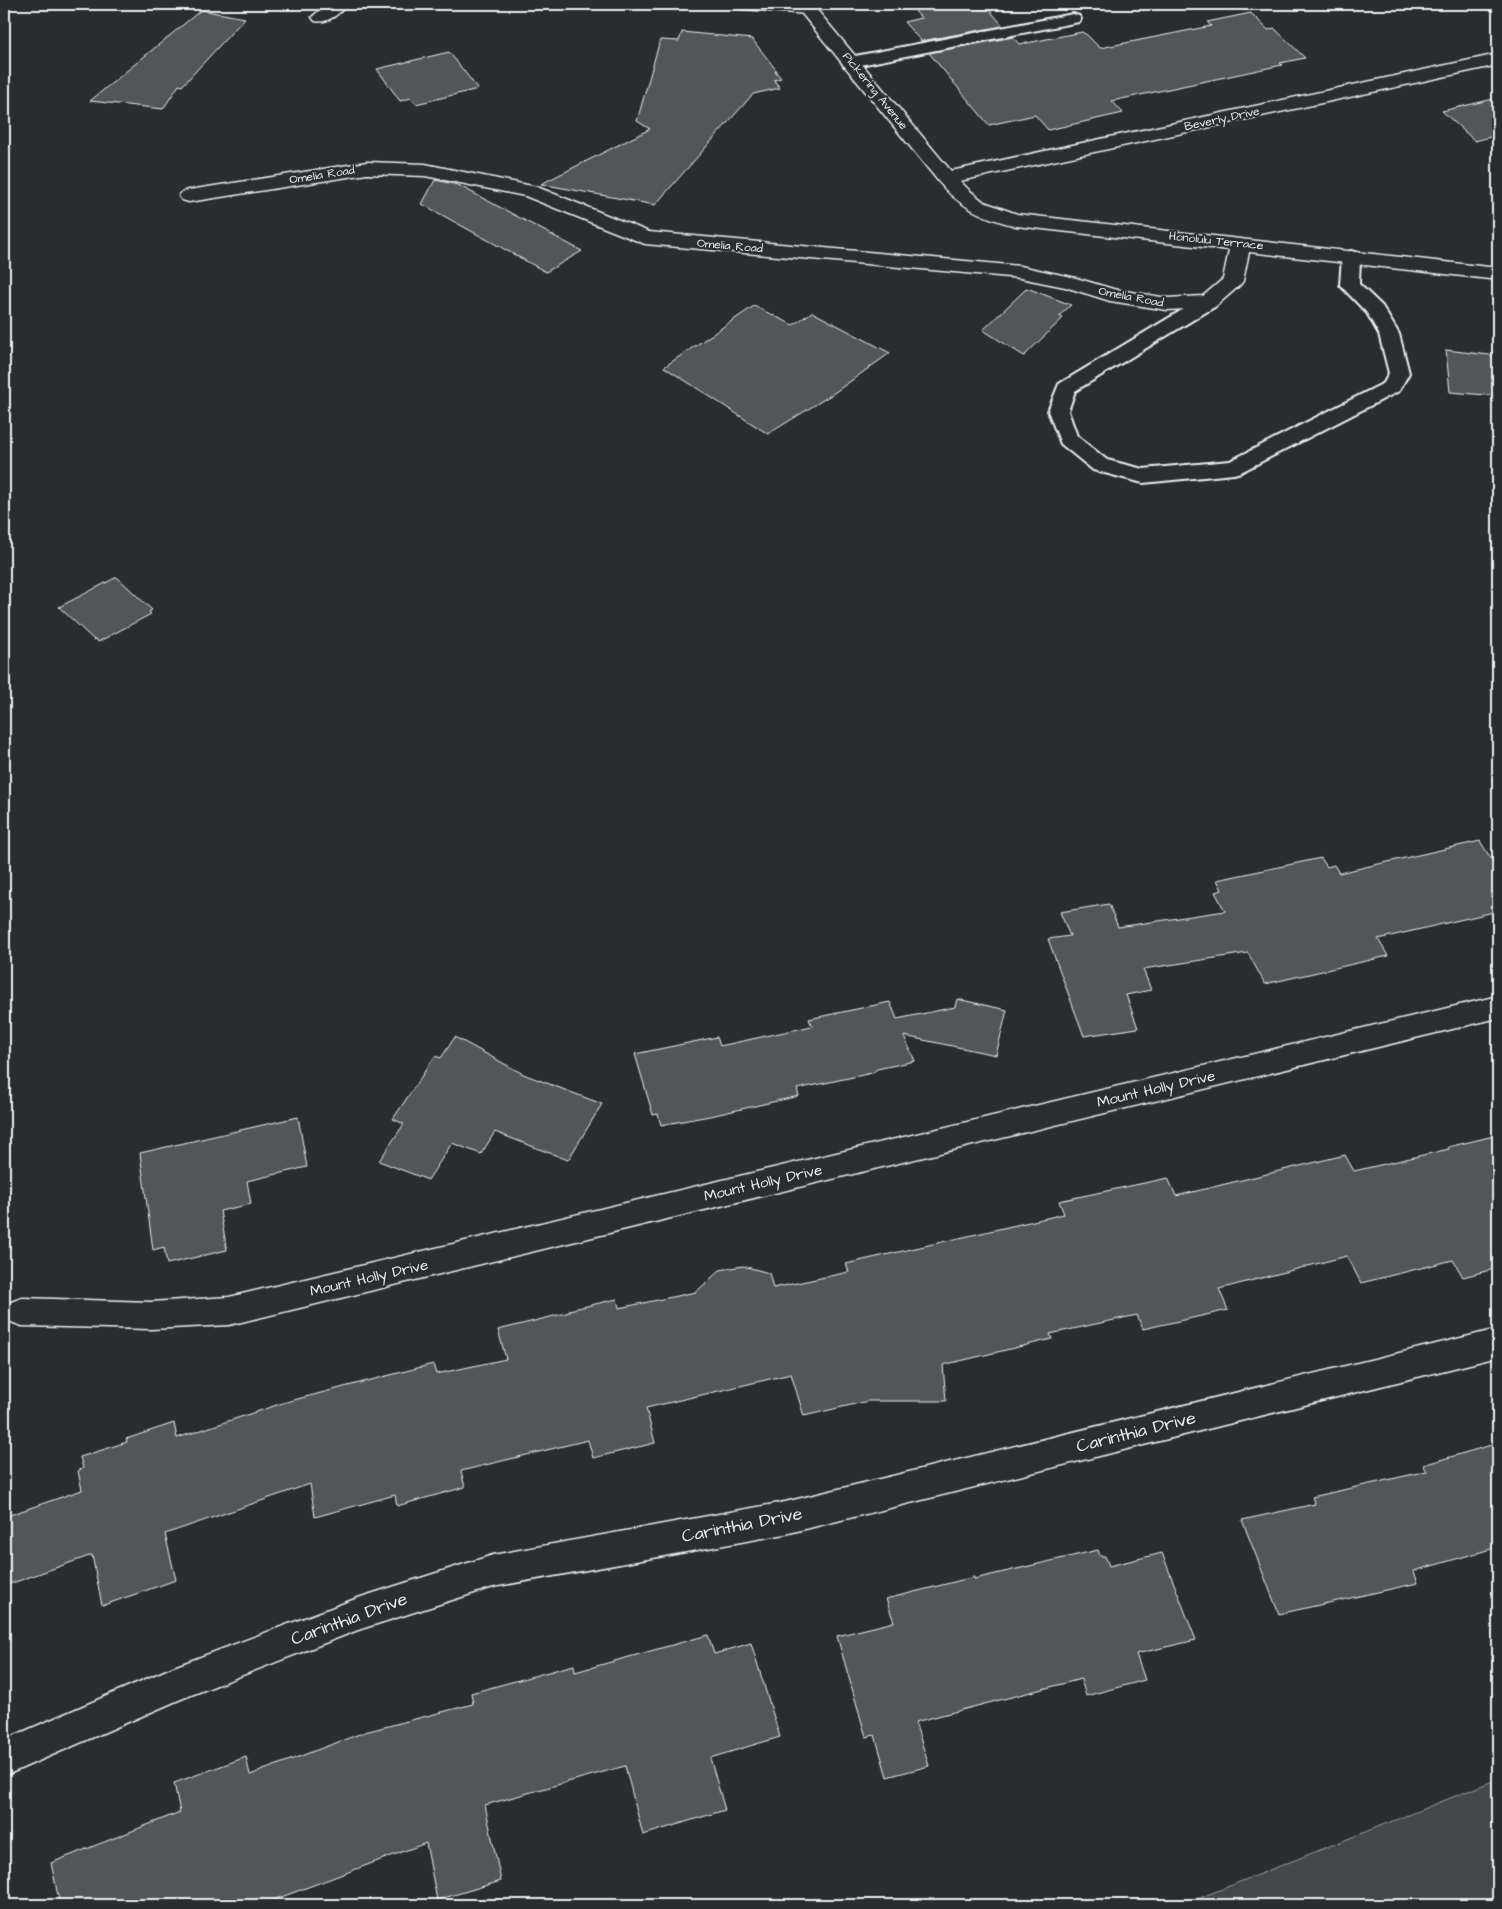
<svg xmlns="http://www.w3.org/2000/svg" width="1502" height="1909" font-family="'Architects Daughter',sans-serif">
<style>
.green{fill:#424648;stroke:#959ca0}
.building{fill:#535759;stroke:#e8f1f8}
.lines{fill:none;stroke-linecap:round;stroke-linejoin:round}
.service-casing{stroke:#e8f1f8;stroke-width:4}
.minor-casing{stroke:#e8f1f8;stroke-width:3}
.tertiary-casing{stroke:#e8f1f8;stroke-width:3}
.service{fill:#2a2d2e;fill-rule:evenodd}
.minor{fill:#2a2d2e;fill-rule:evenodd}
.tertiary{fill:#2a2d2e;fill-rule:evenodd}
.labels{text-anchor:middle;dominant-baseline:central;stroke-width:4;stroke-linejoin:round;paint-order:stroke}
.far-street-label{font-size:12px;fill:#e8f1f8;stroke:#2a2d2e}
.street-label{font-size:15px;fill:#e8f1f8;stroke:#2a2d2e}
.near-street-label{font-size:18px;fill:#e8f1f8;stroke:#2a2d2e}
</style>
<rect width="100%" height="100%" fill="#2a2d2e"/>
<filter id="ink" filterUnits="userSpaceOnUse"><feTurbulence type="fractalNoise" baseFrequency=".02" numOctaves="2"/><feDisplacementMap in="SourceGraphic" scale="10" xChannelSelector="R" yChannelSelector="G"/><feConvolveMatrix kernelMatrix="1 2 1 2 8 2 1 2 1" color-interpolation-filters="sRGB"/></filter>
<g filter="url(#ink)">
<path class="green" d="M1498,1779V1905H1182Z"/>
<path class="building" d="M909,4H979L984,9L988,8L1003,26L921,41L904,22L921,18Z
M201,10L245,18L182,86L179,85L163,109L90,101Z
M1251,13L1268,30L1274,28L1305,58L1280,63L1282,65L1112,101L1123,113L1048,130L1035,115L989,125L929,53L1013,37L1019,44L1027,43L1082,32L1087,35L1100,48L1211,26L1207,22Z
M682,32L752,39L777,71H775L781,78L774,80L780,88L753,94L655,205L541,184L650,129L637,121L660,40L679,41Z
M449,52L478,89L416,104L411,98L400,101L377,69Z
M1498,98V135L1475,141L1442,111Z
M435,180L458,185L582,251L546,272L422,204Z
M1027,288L1071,305L1059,316L1063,318L1024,356L983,330Z
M754,306L793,325L812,312L890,353L831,395L768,434L664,367Z
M1446,350L1498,356V396L1450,392Z
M117,577L152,610L149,612L151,614L98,642L96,639L94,640L59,607Z
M1480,841L1498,870V911L1378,939L1388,956L1265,984L1248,953L1143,969L1151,990L1126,995L1138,1028L1084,1036L1048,939L1070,936L1060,912L1109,904L1118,927L1225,911L1215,892L1222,890L1217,880L1321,858L1327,867L1334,865L1339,873Z
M957,999L1007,1010L996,1055L904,1036L915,1061L877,1069L872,1073L797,1089L799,1096L715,1115L661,1125L658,1114L653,1115L635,1054L717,1037L720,1046L812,1026L809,1019L890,1002L897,1019L955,1007Z
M455,1037L523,1074L602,1104L568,1160L495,1132L481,1154L452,1143L428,1180L379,1161L404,1124L393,1119L435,1056L441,1058Z
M298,1117L307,1167L247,1181L251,1204L220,1211L227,1250L167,1264L164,1247L153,1250L140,1153Z
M1498,1135V1268L1463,1277L1453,1260L1361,1283L1347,1256L1219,1289L1228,1310L1143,1329L1137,1315L1050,1334L1052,1339L943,1365L946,1401H868L804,1416L791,1374L646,1408L655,1443L593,1458L588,1440L461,1471L465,1487L397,1506L395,1495L315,1517L310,1484L165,1534L176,1580L107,1604L102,1605L92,1555L4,1586V1517L82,1490L78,1471L83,1468L80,1457L127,1442L126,1439L174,1423L177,1438L286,1402L433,1364L436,1374L506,1359L498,1330L570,1312L569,1310L617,1299L619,1308L696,1292L720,1270L743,1266L769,1273L773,1288L849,1272L846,1264L1064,1214L1059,1201L1168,1178L1176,1196L1345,1155L1354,1171L1449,1149L1448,1147Z
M1498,1443V1547L1414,1571L1418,1583L1279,1614L1242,1520L1315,1504L1312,1497L1427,1471L1423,1465Z
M1098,1550L1100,1556H1105L1109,1566L1162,1553L1196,1640L1136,1654L1145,1680L1086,1696L1081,1679L915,1722L929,1766L887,1777L875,1735L866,1737L837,1636L894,1622L886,1599L974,1577V1579Z
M708,1635L714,1654L751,1643L780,1737L710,1758L725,1810L643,1835L625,1766L485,1805L501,1881L437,1900L426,1843L260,1905H60L51,1863L180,1812L174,1783L246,1757L250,1775L365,1732L473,1704L471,1693L574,1665L575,1672Z"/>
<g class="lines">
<defs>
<path id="service" d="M1073,14L1079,16L1081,19L1079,22L850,67L844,66L842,62L844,58L850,57Z
M1351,251L1358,253L1360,257L1359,284L1382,306L1399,334L1409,373L1399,391L1241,472L1234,474L1143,483L1093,470L1061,444L1048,411L1059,384L1202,298L1209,296L1216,298L1219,302L1216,306L1075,391L1068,411L1077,436L1107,460L1143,469L1230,461L1384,383L1389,373L1379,334L1367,313L1340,285L1342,257L1344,253Z"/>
<path id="minor" d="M327,4H347C340,14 327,24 315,21L312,17Z
M735,4H809L814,5L817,9L814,13L808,14L744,9L738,8Z
M367,162L425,164L537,187L649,232L1020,266L1076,278L1113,289L1167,298L1203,296L1223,279L1229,250L1016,226C984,218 956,206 936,178L939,174L946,172L953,174L969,190L984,202L1017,214L1498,268V280L1249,252L1243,281L1240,285L1216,306L1209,308L1167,310L1110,301L1065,287L1020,278L645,244L525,196L425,176L367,174L189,202L182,200L179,196L182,192L189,190Z
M1498,996V1018L229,1325L151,1329L22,1326L11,1322L6,1312L11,1302L22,1298L151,1302L229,1297Z"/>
<path id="tertiary" d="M794,4H812L951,171L1498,54V65L946,184L939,182Z
M1498,1329V1357L785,1534L493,1587L358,1630L181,1699L4,1776V1740L174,1667L358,1598L493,1555L785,1502Z"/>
</defs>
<use href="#service" class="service-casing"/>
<use href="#minor" class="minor-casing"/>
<use href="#tertiary" class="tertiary-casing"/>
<use href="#service" class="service"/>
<use href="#minor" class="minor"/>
<use href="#tertiary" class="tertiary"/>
</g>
</g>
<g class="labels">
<g class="far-street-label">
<text transform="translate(875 91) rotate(51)">Pickering Avenue</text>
<text transform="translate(1222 119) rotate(-12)">Beverly Drive</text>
<text transform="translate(322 175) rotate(-9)">Omelia Road</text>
<text transform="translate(1216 241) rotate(6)">Honolulu Terrace</text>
<text transform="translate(730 246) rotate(5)">Omelia Road</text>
<text transform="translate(1131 297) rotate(11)">Omelia Road</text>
</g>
<g class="street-label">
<text transform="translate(1156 1089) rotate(-13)">Mount Holly Drive</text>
<text transform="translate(763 1183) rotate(-13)">Mount Holly Drive</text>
<text transform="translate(369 1278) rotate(-13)">Mount Holly Drive</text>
</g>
<g class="near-street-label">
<text transform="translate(1136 1432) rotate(-14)">Carinthia Drive</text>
<text transform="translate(742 1525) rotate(-11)">Carinthia Drive</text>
<text transform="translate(349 1619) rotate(-20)">Carinthia Drive</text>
</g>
</g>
<rect width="1502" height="1909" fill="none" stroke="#2a2d2e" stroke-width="20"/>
<rect x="10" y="10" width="1482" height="1889" fill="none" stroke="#e8f1f8" stroke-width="2" filter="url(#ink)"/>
</svg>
